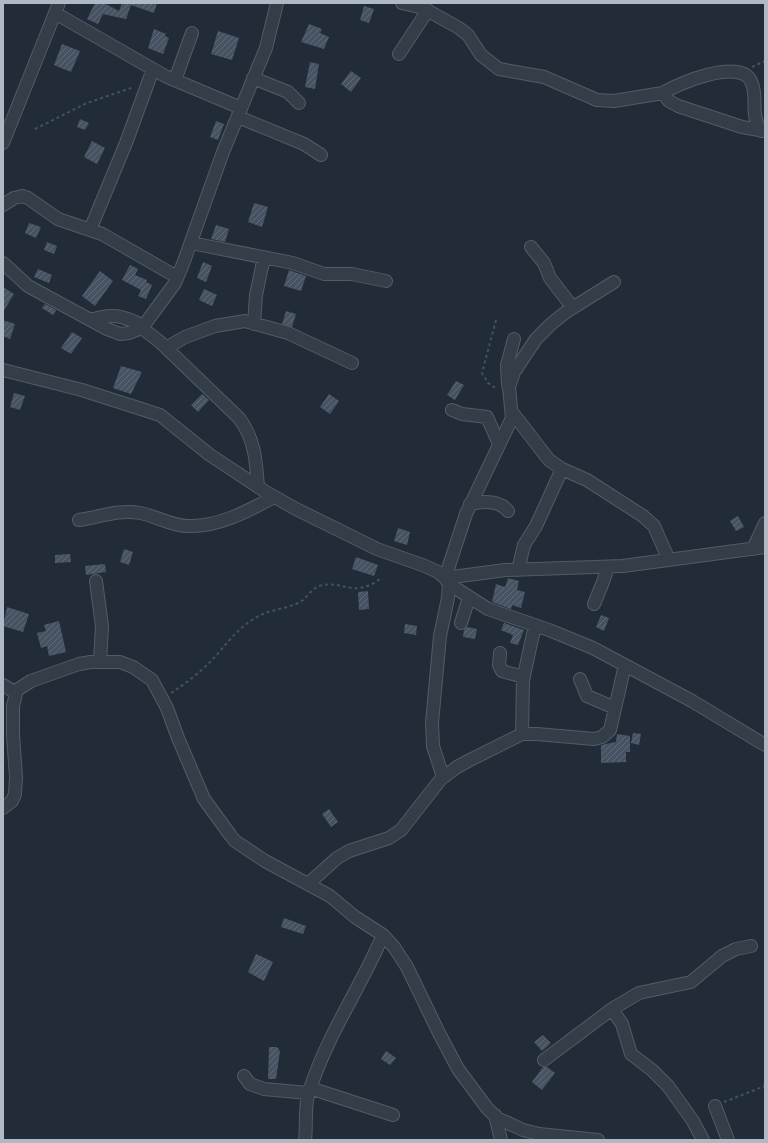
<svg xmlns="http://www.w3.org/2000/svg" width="768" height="1143" font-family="'Varela Round',sans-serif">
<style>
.building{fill:url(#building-hatch)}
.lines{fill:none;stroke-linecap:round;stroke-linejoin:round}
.minor-casing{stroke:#525c66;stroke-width:14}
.path{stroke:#405556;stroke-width:2;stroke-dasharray:3 3;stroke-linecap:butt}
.minor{stroke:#343e48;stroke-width:12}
</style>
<defs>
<pattern id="building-hatch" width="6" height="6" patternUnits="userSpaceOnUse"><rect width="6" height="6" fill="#475362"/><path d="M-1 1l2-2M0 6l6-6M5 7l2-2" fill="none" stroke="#5f6a77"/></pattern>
</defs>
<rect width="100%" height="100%" fill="#212c38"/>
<path class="building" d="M95,3H104L119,11L122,3H157L154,13L131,5L126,19L103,14L98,24L87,19Z
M364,6L374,9L369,23L360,20Z
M309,24L322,29L320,33L329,37L324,49L301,42Z
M154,29L166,34L165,36L169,38L163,54L148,48Z
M218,31L239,38L232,60L211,54Z
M62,44L80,51L71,72L54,65Z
M310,62L319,64L315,89L305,87Z
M351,71L361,78L351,92L341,84Z
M80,119L89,123L85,130L77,127Z
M216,121L224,124L218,140L210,137Z
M92,141L105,148L97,164L84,157Z
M254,203L268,207L262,227L248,222Z
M29,223L41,227L36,238L25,233Z
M216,225L229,229L225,242L211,239Z
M47,242L57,246L54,254L44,250Z
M203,262L212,266L206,282L197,278Z
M130,265L138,269L135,275L147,280L146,282L152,285L146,299L138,296L141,290L122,280Z
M38,269L52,275L49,283L34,277Z
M289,270L306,276L301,291L284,286Z
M100,271L113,281L95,306L82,296Z
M3,287L14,294L3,312Z
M204,289L217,295L212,306L199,300Z
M45,304L56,310L53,315L42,308Z
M286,311L296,314L292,327L282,324Z
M3,320L15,324L10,339L3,336Z
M72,332L82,338L71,354L61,348Z
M121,366L142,372L131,394L113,388Z
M456,381L464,385L455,400L447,395Z
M14,393L25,396L20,410L10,407Z
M202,394L209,400L198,412L191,405Z
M329,394L339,401L330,414L320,407Z
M738,516L744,527L736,531L730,521Z
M398,528L410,532L407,545L394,541Z
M124,549L133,552L129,565L120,562Z
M70,554L71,562L55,563V555Z
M356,557L378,565L374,576L352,569Z
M105,564L106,572L86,575L85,566Z
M508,578L519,581L517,590L525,592L521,608L512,605L511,609L492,602L496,584L505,587Z
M368,591L369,609L359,610L358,592Z
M7,607L29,614L23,632L3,626Z
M601,615L609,618L604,631L596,627Z
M59,621L66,652L49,656L47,646L41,648L37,633L46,631L44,625Z
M504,623L524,630L518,645L510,643L513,635L501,630Z
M405,624L417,626L416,635L404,633Z
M467,627L477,629L475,639L463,637L464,629Z
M633,733L641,734L639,745L631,743Z
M617,734L630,736V752H626V762L601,763V745L616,742Z
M329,809L338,822L331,827L322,814Z
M284,918L306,926L303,934L281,927Z
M256,954L273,962L264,981L248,972Z
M543,1035L551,1043L542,1051L534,1042Z
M269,1047H277L280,1051L276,1079H268Z
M386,1051L396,1058L390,1065L381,1059Z
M543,1067H547L555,1073L542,1090L532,1082Z"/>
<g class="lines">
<defs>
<path id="minor" d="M402,3L423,8L459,28L468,35L481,55L499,69L544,77L597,100L614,101L663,93L669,101L678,106L742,127L765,131
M55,13L165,76L241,108
M399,54L428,10
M253,78L288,92L299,103
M175,80L192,33
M663,93C678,83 740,58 751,81C759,98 749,112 761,131
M238,117L304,144L321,155
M3,143L59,3
M3,205L14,198L22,196L28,198L58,219L102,234L177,277
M90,230L126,143L153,69
M191,243L293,263L324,274H352L386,281
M531,247L544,263L550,278L573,308
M3,263L28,286L107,329L120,334L129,333L142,328L175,283L183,264L223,152L266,48L277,3
M614,282L566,312L551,324L536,339L514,372L509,387L512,418L466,514L445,578L505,570L623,566L765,547
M90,320C113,313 122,315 143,326
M254,324L256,295L264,257
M142,328L160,342L239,418C255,439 256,461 258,487
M166,348L185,337L215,326L245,321L288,333L352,363
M3,370L82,390L160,415L210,455L266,492L296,509L377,549L425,566L438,572L445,578L449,584L448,598L440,636L432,723L433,746L443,777
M508,385L507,365L514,339
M452,410L462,414L487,417L499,444
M512,412L549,460L562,469L587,480L643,516L654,526L669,560
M470,504C483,501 499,500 508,511
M79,520C99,517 120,509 140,513C156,516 172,526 188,526C219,527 248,511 274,497
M753,549L765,523
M518,570L524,545L536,526L562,469
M96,581L102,626L100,662
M449,584L488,609L549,630L593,648L692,701L765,745
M594,604L603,582L608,567
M461,623L469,598
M500,653L499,665L502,671L524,677
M580,679L587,696L615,708
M3,685L16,693
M522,734L523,680L535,625
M3,808L12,801L15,794L16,777L13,735V706L17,690L31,681L79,664L91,662H120L133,667L152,680L167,708L178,738L204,799L231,836L235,841L265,861L330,896L355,917L383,935L394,947L407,967L439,1033L458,1069L487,1108L497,1118L523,1130L539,1134L598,1140
M308,884L337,858L349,851L389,838L401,830L441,779L457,767L468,761L522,734H537L594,739L602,737L610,730L625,665
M612,1009L622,1024L631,1054L652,1070L668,1086L693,1121L703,1140
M544,1060L612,1009L639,993L691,982L722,956L736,949L751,946
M244,1076L250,1084L264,1089L308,1093
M310,1088L393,1115
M715,1106L728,1140
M495,1115L501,1140
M305,1140C307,1125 304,1106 309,1092C327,1035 360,989 383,935"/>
</defs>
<use href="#minor" class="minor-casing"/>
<path class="path" d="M752,67L765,61
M35,129L87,103L134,87
M496,320L482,373L488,383L497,389
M171,693C185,684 199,673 211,661C227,644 240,624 263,614C274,609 289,608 300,602C307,598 311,589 319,586C343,579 352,599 380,579
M724,1102L765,1086"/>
<use href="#minor" class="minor"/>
</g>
<rect width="768" height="1143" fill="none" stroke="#afb9c5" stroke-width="8"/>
</svg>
